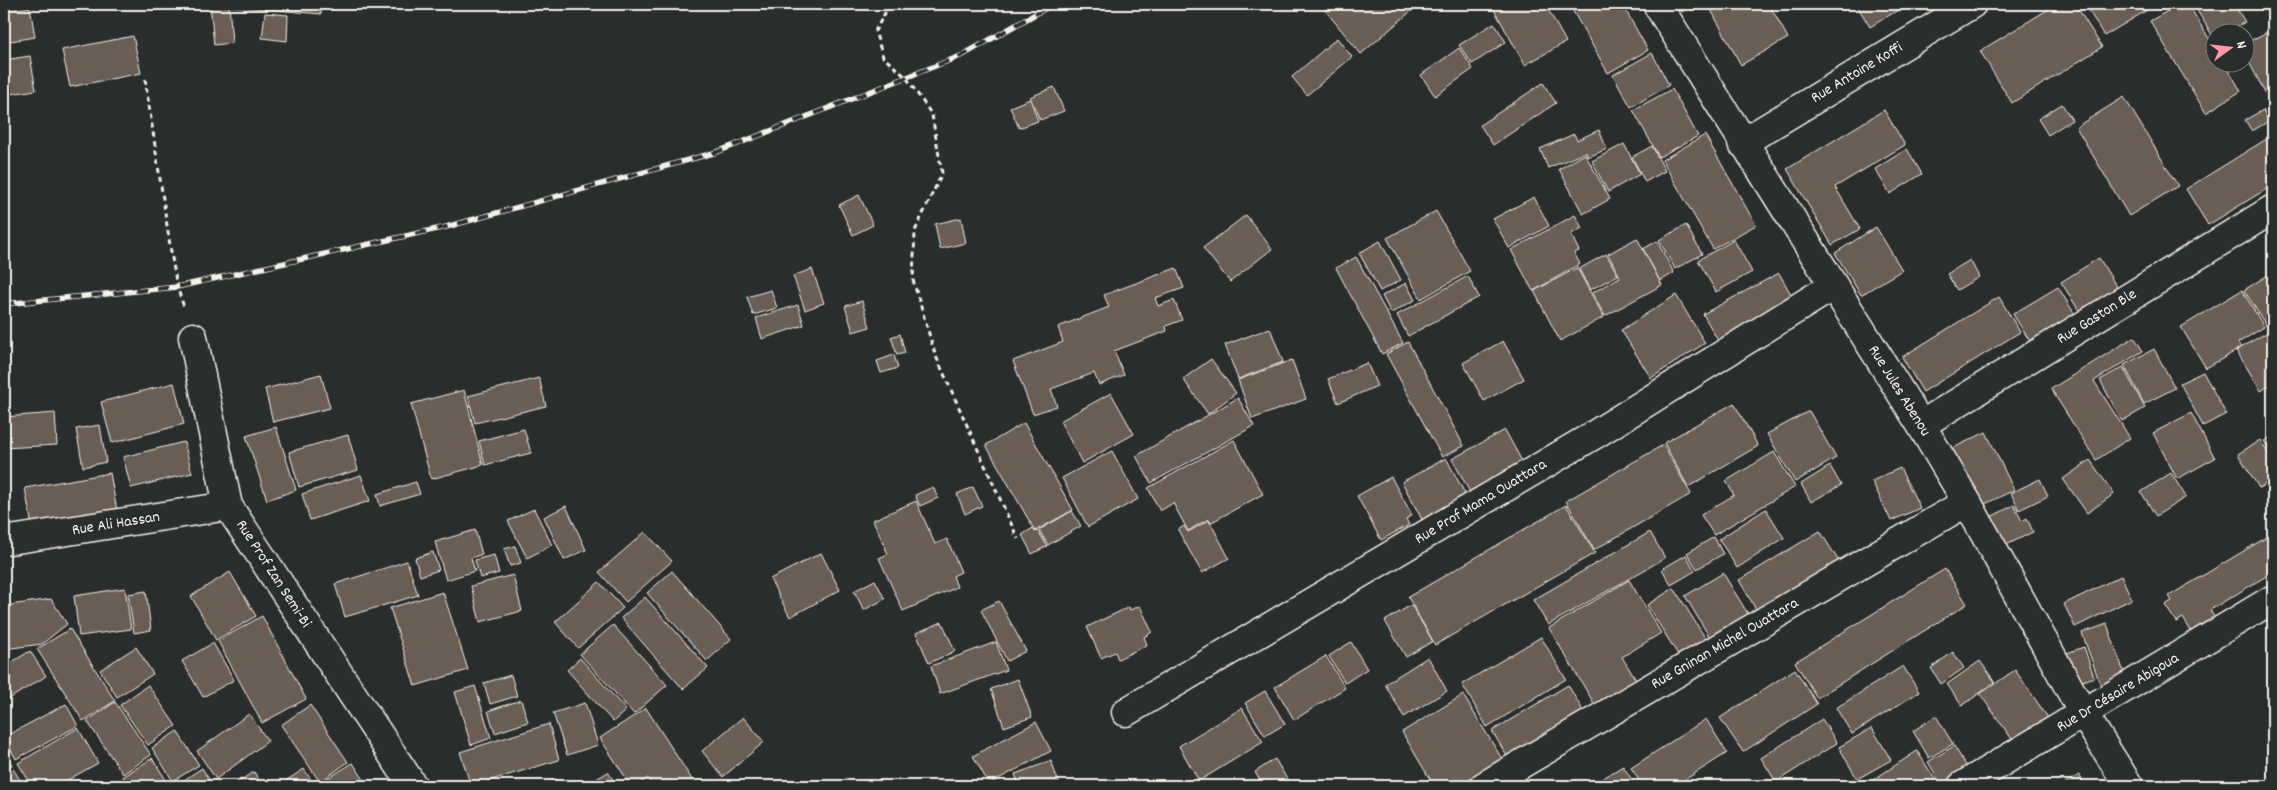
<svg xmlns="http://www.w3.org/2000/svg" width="2277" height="790" font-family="Dekko,sans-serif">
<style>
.building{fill:#6b5d52;stroke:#f4f1e8}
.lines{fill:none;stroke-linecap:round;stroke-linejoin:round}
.minor-casing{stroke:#f4f1e8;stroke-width:31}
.path{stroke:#f4f1e8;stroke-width:3;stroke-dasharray:5 4;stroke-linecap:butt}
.minor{stroke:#2a2d2e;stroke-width:28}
.rail-casing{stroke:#f4f1e8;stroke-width:5.5}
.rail{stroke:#2a2d2e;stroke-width:4;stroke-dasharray:11;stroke-linecap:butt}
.labels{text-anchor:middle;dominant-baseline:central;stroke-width:4.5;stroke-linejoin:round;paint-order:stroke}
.street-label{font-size:16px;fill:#f4f1e8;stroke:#2a2d2e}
</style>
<rect width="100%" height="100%" fill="#2a2d2e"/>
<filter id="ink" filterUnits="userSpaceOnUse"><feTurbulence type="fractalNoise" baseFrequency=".02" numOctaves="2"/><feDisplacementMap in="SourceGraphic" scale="10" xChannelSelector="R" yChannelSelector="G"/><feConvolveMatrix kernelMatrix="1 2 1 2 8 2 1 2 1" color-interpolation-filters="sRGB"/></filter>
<g filter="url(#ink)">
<path class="building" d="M210,4H229L232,43L214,45Z
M231,4H322L321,14L231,6Z
M1330,4H1414L1416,7L1361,54L1324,9Z
M1496,4H1545L1566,42L1525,65L1492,6Z
M1569,4H1622L1648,50L1608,73Z
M1677,4H1693L1682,12Z
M1722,4H1769L1788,38L1741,65L1711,10Z
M1856,4H1908L1870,27Z
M2057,4H2075L2102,47L2012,103L1980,51Z
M2085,4H2157L2104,36Z
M2180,4H2188L2214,47V62H2224L2241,91L2206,113L2150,21Z
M2193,4H2234L2245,22L2228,32H2214V38Z
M30,7L35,37L4,42V11Z
M265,13L288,15L287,41L262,38Z
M1494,23L1506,42L1472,64L1459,45Z
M2273,29V107L2244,53V44Z
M133,36L141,73L70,87L62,50Z
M1337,38L1352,57L1307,95L1292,77Z
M1459,48L1473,69L1435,96L1421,75Z
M1652,53L1669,85L1631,107L1613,75Z
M30,56L36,90L4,95V60Z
M1543,83L1556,103L1493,145L1480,125Z
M1054,87L1064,111L1040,120L1030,97Z
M1672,89L1698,136L1659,157L1633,110Z
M2124,97L2178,186L2129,216L2076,127Z
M1030,99L1038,121L1019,128L1010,107Z
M2062,104L2072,120L2048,135L2038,119Z
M1884,110L1905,145L1835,187L1860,229L1832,245L1787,169Z
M2263,110L2269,121L2252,131L2245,120Z
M1599,130L1607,149L1588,157L1586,152L1548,168L1540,149L1574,134L1577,140Z
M1705,135L1756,225L1713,249L1662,160Z
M2273,135V185L2208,225L2186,189Z
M1624,144L1640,174L1608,192L1592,161Z
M1652,146L1665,171L1645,182L1632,157Z
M1907,149L1922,174L1890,194L1875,169Z
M1585,154L1610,199L1583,214L1559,169Z
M859,195L873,225L853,235L839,205Z
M1534,197L1549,226L1509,248L1493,219Z
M1436,211L1470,271L1421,299L1387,238Z
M1246,215L1272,249L1230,282L1203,248Z
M1575,215L1582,228L1571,234L1579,251L1574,253L1580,264L1533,291L1511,250Z
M961,218L966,243L940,249L935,224Z
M1686,225L1702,254L1675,269L1659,240Z
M1876,227L1902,270L1861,295L1835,253Z
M1637,238L1662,285L1605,316L1592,293L1620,277L1608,254Z
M1734,240L1752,272L1716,292L1698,260Z
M1380,241L1401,280L1380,291L1359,253Z
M1657,241L1674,273L1660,281L1643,249Z
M1606,254L1618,275L1590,290L1579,269Z
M1356,257L1403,343L1382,354L1336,268Z
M2099,258L2124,299L2086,322L2061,282Z
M1970,260L1979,277L1957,290L1947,274Z
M1176,268L1184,288L1155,298L1158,306L1174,300L1182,320L1166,326L1167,331L1114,351L1124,375L1099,385L1094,373L1051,389L1057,406L1033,414L1013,361L1063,342L1058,327L1109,307L1104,295Z
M1577,268L1604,317L1560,341L1534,291Z
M812,269L824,303L805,310L793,276Z
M2273,272V323L2267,327L2244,290Z
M1779,273L1797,305L1721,346L1703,314Z
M1468,276L1479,297L1408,336L1397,315Z
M1406,283L1415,300L1391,313L1382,296Z
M2058,287L2082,326L2037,353L2013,314Z
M771,290L777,308L753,315L747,297Z
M2242,290L2264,327L2238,343L2241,348L2206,368L2181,327Z
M1676,295L1705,343L1651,378L1621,330Z
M1999,297L2020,332L1923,392L1902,357Z
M862,301L870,327L853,332L845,306Z
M798,305L804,325L762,339L756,318Z
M1270,328L1283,362L1238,379L1225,345Z
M2268,332L2273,340V383L2261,391L2236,350Z
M900,334L905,353L897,355L891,337Z
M2134,337L2143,351L2094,381L2130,438L2096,460L2051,389Z
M1503,341L1524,379L1484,401L1463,363Z
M1408,342L1464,446L1442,457L1386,354Z
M2154,349L2175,388L2144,404L2124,365Z
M894,355L898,368L881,373L877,361Z
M1211,359L1236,393L1208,414L1183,379Z
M1292,360L1306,399L1252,419L1238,380Z
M1367,363L1377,386L1338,403L1328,379Z
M2123,367L2145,408L2122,421L2100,380Z
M2203,372L2226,414L2203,426L2180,383Z
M321,374L330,408L273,422L265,389Z
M539,378L546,406L475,423L468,396Z
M174,383L184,424L112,443L101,402Z
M464,390L483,465L431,479L411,404Z
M1111,393L1134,434L1082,463L1060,421Z
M1238,398L1254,426L1151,483L1136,456Z
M1734,403L1758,446L1688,487L1664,443Z
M1809,411L1836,458L1795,482L1767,434Z
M55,413L57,445L4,448V417Z
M2191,413L2215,458L2177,479L2153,433Z
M1024,423L1073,510L1035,531L986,445Z
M100,425L106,462L83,467L76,429Z
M276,427L296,490L267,500L246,436Z
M524,429L531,453L485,465L479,441Z
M1505,430L1524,465L1471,494L1452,459Z
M1986,432L2014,490L1983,505L1977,492L1967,496L1945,452Z
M348,435L358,470L299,487L289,452Z
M2273,436V457L2264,441Z
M1234,440L1263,494L1210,523L1208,519L1188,531L1173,503L1160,511L1148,488Z
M2260,440L2273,462V479L2259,488L2238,454Z
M184,442L192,473L131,488L123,457Z
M1663,445L1691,494L1594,550L1566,501Z
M1112,451L1138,499L1088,527L1062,478Z
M1774,452L1795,487L1714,535L1701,515L1734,495L1726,481Z
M1446,458L1470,503L1426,527L1402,482Z
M2090,460L2114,494L2087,513L2063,479Z
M1830,466L1841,485L1811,502L1801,484Z
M1900,468L1920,508L1891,521L1872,481Z
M110,473L117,511L32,526L25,488Z
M2171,473L2186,497L2156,516L2141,492Z
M361,475L370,501L310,520L302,494Z
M1391,477L1412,515L1406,519L1409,525L1381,540L1357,496Z
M2040,479L2048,496L2019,510L2011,493Z
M416,482L420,494L380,506L377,494Z
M933,487L938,498L920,506L915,495Z
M973,487L982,506L965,514L957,494Z
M916,501L935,544L947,539L961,572L953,576L957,587L903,611L879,558L888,554L873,520Z
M1566,505L1595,553L1435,645L1408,597Z
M2014,505L2022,521L2027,518L2033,532L2002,547L1981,522Z
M566,506L586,550L564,560L544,517Z
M534,509L552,545L527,558L508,521Z
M1766,509L1784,538L1737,568L1719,539Z
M1072,511L1081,526L1048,545L1039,530Z
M1209,520L1229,558L1202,573L1178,530L1184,526L1188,532Z
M1033,528L1035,532L1038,531L1047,546L1032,554L1022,535Z
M475,530L482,554L471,558L475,571L446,580L435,542Z
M1820,531L1843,568L1761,618L1739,580Z
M645,532L672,561L626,602L599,572Z
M1650,532L1665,558L1548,625L1533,600Z
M1714,537L1723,554L1697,569L1687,553Z
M2267,537L2273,547V572L2210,610L2214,617L2191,631L2183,618L2176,622L2165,605L2172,601L2169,596Z
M515,546L521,563L510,566L504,549Z
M433,552L439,570L420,576L415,558Z
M821,553L840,590L790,617L770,579Z
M494,555L499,573L480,578L475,560Z
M1686,555L1695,571L1671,585L1662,569Z
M407,561L418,595L345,617L335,584Z
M1945,569L1967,604L1817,698L1795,662Z
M672,571L731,639L707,661L647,593Z
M230,572L256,616L216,640L191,596Z
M1723,573L1753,622L1715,646L1685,596Z
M513,575L522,611L480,622L471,586Z
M2121,576L2132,599L2075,627L2064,604Z
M875,580L885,599L864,610L854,591Z
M1629,580L1661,633L1622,657L1642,690L1601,715L1549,628Z
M599,582L623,608L578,648L555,622Z
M125,588L131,629L79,636L74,596Z
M1674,588L1712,649L1685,666L1647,605Z
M146,591L151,630L134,633L128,594Z
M443,592L468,670L415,686L390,608Z
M645,597L708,668L683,689L621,618Z
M51,599L67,624L42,644L4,649V606Z
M999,601L1026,651L1007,661L981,610Z
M1411,605L1433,641L1406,657L1385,621Z
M1140,606L1152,632L1144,637L1147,645L1118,659L1115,652L1101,658L1087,627L1129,607L1130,610Z
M262,616L306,699L262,723L218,641Z
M942,622L955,651L929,663L916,633Z
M2107,624L2128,684L2103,692L2082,633Z
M613,625L667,685L634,714L580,654Z
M70,629L115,701L83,721L37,649Z
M1541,637L1566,679L1487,727L1462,684Z
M996,642L1006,670L940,694L931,666Z
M1351,642L1367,669L1345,683L1329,656Z
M213,643L234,680L203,697L182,661Z
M136,647L153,674L117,697L100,670Z
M2084,647L2094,677L2075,684L2064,654Z
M30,651L46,676L4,702V667Z
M1953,652L1964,668L1941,684L1931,668Z
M1326,656L1345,688L1294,720L1275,687Z
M1428,657L1447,691L1404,717L1385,684Z
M580,658L626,710L613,722L567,670Z
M1980,661L1995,682L1962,706L1947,684Z
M1903,666L1919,692L1852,734L1836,708Z
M1795,669L1817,704L1743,752L1720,718Z
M2015,670L2053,725L2019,749L1980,694Z
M511,675L517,696L490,704L484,683Z
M1018,679L1032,717L1004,727L991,689Z
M148,685L176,726L148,745L120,705Z
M1568,685L1590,723L1514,768L1492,731Z
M475,686L491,738L471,745L455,692Z
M1265,691L1285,724L1265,736L1245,703Z
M1463,695L1507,767L1475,786H1434L1402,732Z
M521,700L528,722L495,733L488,711Z
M115,702L151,755L123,774L87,721Z
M585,703L598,745L567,755L553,713Z
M66,704L78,726L16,759L4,737Z
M310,705L348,762L320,782L281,725Z
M646,708L696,786H653L648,778L636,786H631L600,738Z
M1242,708L1263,742L1199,781L1179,746Z
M249,714L268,741L216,779L197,751Z
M1936,716L1953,744L1929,758L1913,731Z
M743,717L764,742L723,777L702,751Z
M1706,719L1727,753L1675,786H1643L1631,768Z
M1822,719L1837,743L1776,782L1761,758Z
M1036,722L1051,751L989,784L973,756Z
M549,724L559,760L471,786L460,752Z
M78,728L98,763L57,786H32L18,763Z
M1872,728L1891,760L1857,779L1839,747Z
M177,731L199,765L173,781L152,748Z
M1954,746L1972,775L1954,786H1943L1928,762Z
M4,750L12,765L4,770Z
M1917,751L1938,784L1935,786H1869L1867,784Z
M152,758L170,786H128L123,777Z
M1275,759L1291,786H1263L1255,772Z
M1051,761L1060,786H1019L1015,774Z
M353,763L368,786H315Z
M1623,766L1636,786H1590Z
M202,768L213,786H175Z
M13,769L24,786H4V775Z
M304,769L315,786H278Z
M254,772L263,786H231Z
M608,772L617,786H585Z
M2079,775L2086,786H2061Z
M115,779L120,786H104Z
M556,779L558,786H540Z
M1111,779L1115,786H1099Z
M1853,781L1856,786H1844Z"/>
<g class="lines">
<defs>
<path id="minor" d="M1657,4L1921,425L1967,502L2083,713L2129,786
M1742,143L1972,4
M193,337L228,506L413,786
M1921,425L2273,209
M4,541L228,506
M1126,712L1594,435L1833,286
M1484,786L1967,502
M1962,786L2273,599"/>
</defs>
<use href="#minor" class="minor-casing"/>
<path class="path" d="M890,4L875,31L883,57L906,77L932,115L942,173L915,231L913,280L935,354L1018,539
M145,79L171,252L177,287L184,307"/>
<use href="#minor" class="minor"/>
<defs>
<path id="rail" d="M4,304L177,287L446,227L717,152L963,55L1053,4"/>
</defs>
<use href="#rail" class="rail-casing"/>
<use href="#rail" class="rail"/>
</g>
</g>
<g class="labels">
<g class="street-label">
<text transform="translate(1857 73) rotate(-31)">Rue Antoine Koffi</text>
<text transform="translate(2097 317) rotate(-32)">Rue Gaston Ble</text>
<text transform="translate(1899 391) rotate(58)">Rue Jules Abenou</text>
<text transform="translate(1481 502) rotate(-31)">Rue Prof Mama Ouattara</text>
<text transform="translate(116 524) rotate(-9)">Rue Ali Hassan</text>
<text transform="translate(273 574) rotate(57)">Rue Prof Zan Semi-Bi</text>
<text transform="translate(1725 644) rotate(-30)">Rue Gninan Michel Ouattara</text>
<text transform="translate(2118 693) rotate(-31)">Rue Dr Césaire Abigoua</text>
</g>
</g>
<rect width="2277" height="790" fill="none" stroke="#2a2d2e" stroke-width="20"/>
<rect x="10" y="10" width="2257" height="770" fill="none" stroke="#f4f1e8" stroke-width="2" filter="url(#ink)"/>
<g transform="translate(2230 48) rotate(75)"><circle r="24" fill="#2a2d2e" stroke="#7b7b78"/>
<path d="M0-4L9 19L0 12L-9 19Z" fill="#ff9aa2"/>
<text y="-8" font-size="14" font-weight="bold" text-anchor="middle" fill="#f4f1e8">N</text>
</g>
</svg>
